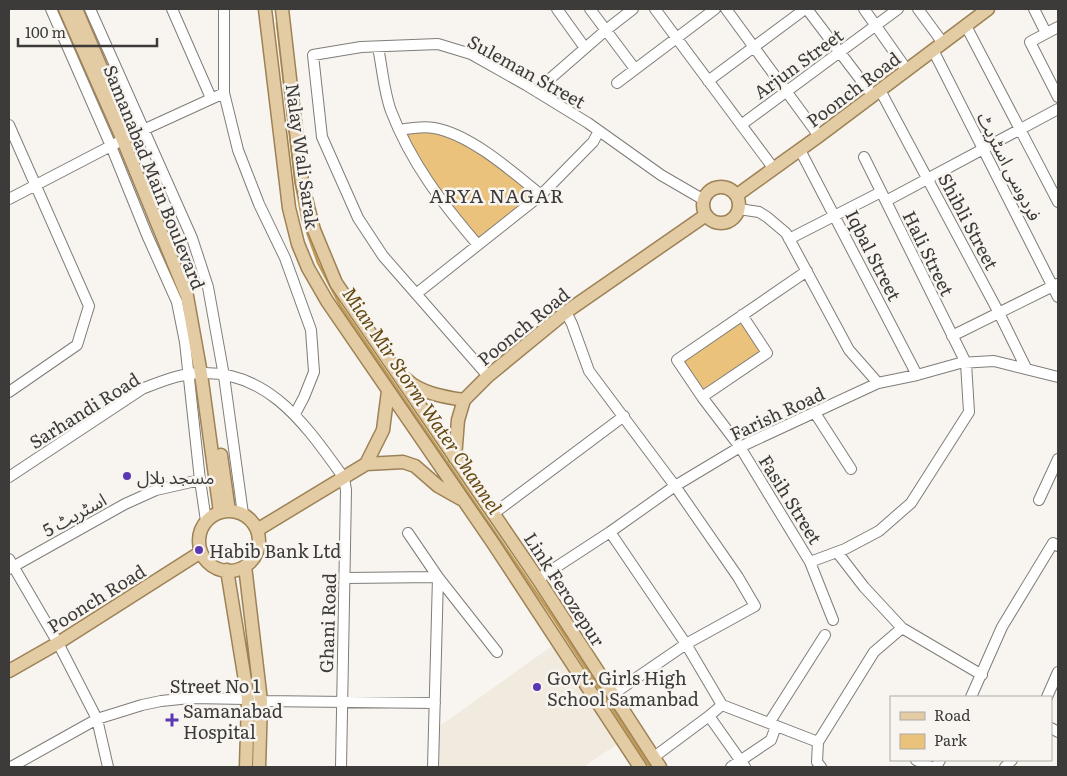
<svg xmlns="http://www.w3.org/2000/svg" width="1067" height="776" font-family="Literata,'Noto Sans Arabic',serif">
<style>
.built{fill:#f1eadf}
.green{fill:#ebc27b}
.lines{fill:none;stroke-linecap:round;stroke-linejoin:round}
.stream{stroke:#c39b53;stroke-width:2.5}
.minor-casing{stroke:#7f7d79;stroke-width:12}
.major-casing{stroke:#9d8256;stroke-width:15}
.minor{stroke:#fff;stroke-width:10}
.major{stroke:#e3cba3;stroke-width:12}
.poi-dot{fill:#5a38b1;stroke:#f8f5f0;stroke-width:2}
.labels{text-anchor:middle;dominant-baseline:central;stroke-width:5;stroke-linejoin:round;paint-order:stroke}
.street-label{font-size:18px;fill:#3c3b39;stroke:#f8f5f0}
.poi-label{font-size:18px;fill:#3c3b39;stroke:#f8f5f0;text-anchor:start}
.neighbourhood-label{font-size:19px;letter-spacing:1px;fill:#3c3b39;stroke:#f8f5f0}
.water-label{font-size:19px;font-style:italic;fill:#644810;stroke:#f8f5f0}
</style>
<rect width="100%" height="100%" fill="#f8f5f0"/>
<path class="built" d="M552,646L619,743L583,767H435L437,728Z"/>
<path class="green" d="M434,130L472,146L543,195L477,252L401,131Z
M742,315L767,353L702,397L677,360Z"/>
<g class="lines">
<path class="stream" d="M277,23L295,180L302,218L318,263L340,305L552,616L650,767"/>
<defs>
<path id="minor" d="M90,9L192,238L208,287L224,376L243,514
M172,9L211,98
M224,9V93
M557,9L585,48
M590,9L635,69
M655,9L774,169
M726,9L819,136
M807,9L873,96
M864,9L907,70
M918,9L943,43
M1034,9L1046,33
M966,26L1058,202
M1058,27L1030,42L1058,97
M378,47C382,67 384,92 391,111C411,163 442,203 478,245
M933,50L1058,297
M708,81L805,9
M617,83L715,9
M880,90L999,313L1026,368
M536,91L606,30L633,9
M9,125L89,306L77,345L9,392
M741,125L898,9
M400,130C411,128 423,126 434,128C470,134 513,172 541,195
M800,150L917,375
M9,199L130,136L224,93L238,150L259,204L285,258L311,330L314,372L304,397L295,414
M886,201L1058,109
M739,209L759,212L767,217L786,233L849,350L878,383
M789,239L881,192
M807,271L677,360L702,397L740,447L810,562L833,620
M416,294L541,195L593,142L599,131
M566,312L572,324L589,371L675,486L738,577L755,606L686,644L613,694
M952,336L1057,284
M488,376L383,256L358,218L322,137L313,55L361,47L438,44L471,54L526,85L588,123L661,175L704,200
M702,397L767,353L742,315
M815,413L851,469
M9,477L142,389C157,383 173,376 190,374C266,365 305,424 344,478L346,490L341,767
M200,480L206,521
M1039,500L1058,459
M493,514L624,416
M610,532L686,644L722,705L709,716L745,767
M408,533L438,577L497,652
M837,552L864,587L902,628L982,675
M9,559L58,643L97,719L108,767
M810,562L845,549L879,531L911,503L969,412L966,363L864,157
M9,569L125,504L156,490L200,480L185,342L177,302L147,235L111,146L51,9
M345,578L438,577L433,767
M538,579L610,532L675,486L740,447L878,383L917,375L960,363L994,361L1058,377
M971,697L1002,627L1053,543L1058,546
M1047,697L1058,672
M722,705L818,742
M769,723L825,635
M1051,728L1058,732
M654,757L709,716
M916,760L931,767
M11,767L97,719L142,705L161,701L190,698L248,699L261,701L435,703
M731,767L771,740L776,726
M821,767L817,762L818,742L874,652L902,628
M936,767L940,760
M1005,767L1012,760"/>
<path id="major" d="M65,9L123,140L187,296L201,374L220,512
M76,9L130,135
M265,9L289,208L298,244L308,268L327,301L493,543L640,767
M282,9L302,183L314,230L336,283L538,579L660,767
M703 205a18 18 0 1 1 36 0a18 18 0 1 1-36 0Z
M737,195L819,136L988,9
M406,379C420,393 444,397 464,400
M221,455L229,511
M455,458L458,420L464,400L488,376L566,312L706,215
M366,464L383,430L388,391
M199 541a30 30 0 1 1 60 0a30 30 0 1 1-60 0Z
M257,530L366,464L403,462L415,466L438,486L461,499
M245,566L261,701L259,767
M227,570L248,699L246,767
M9,671L58,643L201,552"/>
</defs>
<use href="#minor" class="minor-casing"/>
<use href="#major" class="major-casing"/>
<use href="#minor" class="minor"/>
<use href="#major" class="major"/>
</g>
<g class="poi-dot">
<circle cx="127" cy="476" r="5"/>
<circle cx="199" cy="550" r="5"/>
<circle cx="537" cy="687" r="5"/>
<path d="M169.5 712.5h5v5h5v5h-5v5h-5v-5h-5v-5h5z"/>
</g>
<g class="labels">
<g class="street-label">
<text transform="translate(798 63) rotate(-36)">Arjun Street</text>
<text transform="translate(527 71) rotate(29)">Suleman Street</text>
<text transform="translate(853 89) rotate(-37)">Poonch Road</text>
<text transform="translate(303 156) rotate(82)">Nalay Wali Sarak</text>
<text transform="translate(1010 166) rotate(63)">فردوسی اسٹریٹ</text>
<text transform="translate(155 177) rotate(68)">Samanabad Main Boulevard</text>
<text transform="translate(969 221) rotate(62)">Shibli Street</text>
<text transform="translate(929 253) rotate(64)">Hali Street</text>
<text transform="translate(874 255) rotate(63)">Iqbal Street</text>
<text transform="translate(523 326) rotate(-39)">Poonch Road</text>
<text transform="translate(84 410) rotate(-32)">Sarhandi Road</text>
<text transform="translate(777 413) rotate(-25)">Farish Road</text>
<text transform="translate(791 499) rotate(58)">Fasih Street</text>
<text transform="translate(74 514) rotate(-29)">اسٹریٹ 5</text>
<text transform="translate(565 589) rotate(57)">Link Ferozepur</text>
<text transform="translate(96 598) rotate(-32)">Poonch Road</text>
<text transform="translate(327 623) rotate(-88)">Ghani Road</text>
<text x="215" y="685">Street No 1</text>
</g>
<g class="poi-label">
<text x="137" y="476">مسجد بلال</text>
<text x="209" y="550">Habib Bank Ltd</text>
<text x="547" y="677">Govt. Girls High<tspan x="547" dy="21">School Samanbad</tspan></text>
<text x="183" y="710">Samanabad<tspan x="183" dy="21">Hospital</tspan></text>
</g>
<g class="neighbourhood-label">
<text x="497" y="195">ARYA NAGAR</text>
</g>
<g class="water-label">
<text transform="translate(423 400) rotate(56)">Mian Mir Storm Water Channel</text>
</g>
</g>
<rect width="1067" height="776" fill="none" stroke="#3c3b39" stroke-width="20"/>
<rect x="890" y="696" width="162" height="65" fill="#f8f5f0" stroke="#adaba7"/>
<rect x="900" y="712" width="25" height="8" fill="#e3cba3" stroke="#adaba7"/>
<text x="934" y="721" font-size="15" fill="#3c3b39">Road</text>
<rect x="900" y="734" width="25" height="15" fill="#ebc27b" stroke="#adaba7"/>
<text x="934" y="746" font-size="15" fill="#3c3b39">Park</text>
<path d="M18 38v8h139v-8" fill="none" stroke="#3c3b39" stroke-width="2.5"/>
<text x="25" y="38" font-size="15" fill="#3c3b39" stroke="#f8f5f0" stroke-width="4" paint-order="stroke">100 m</text>
</svg>
